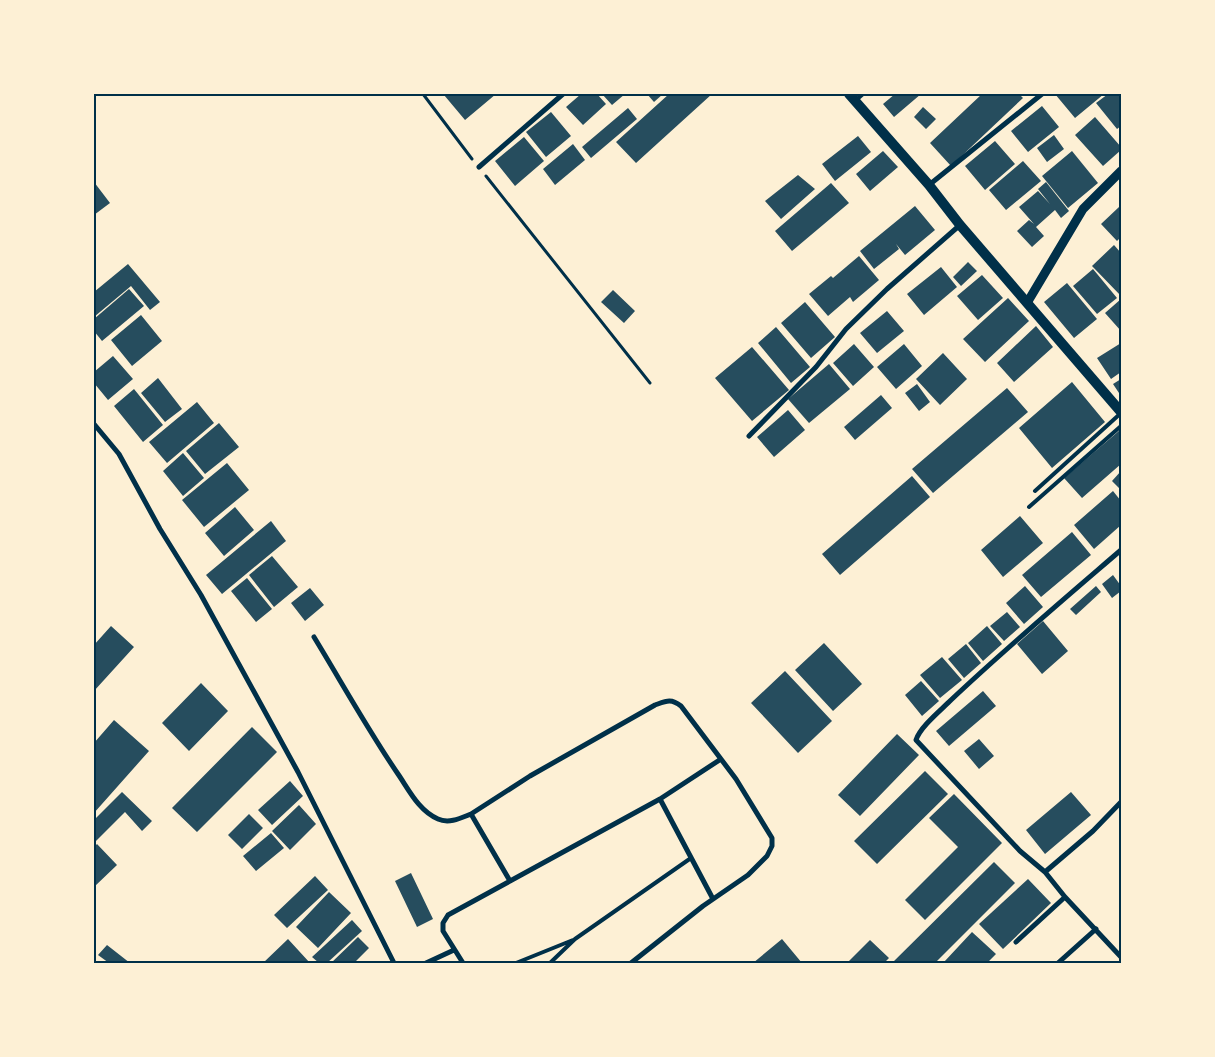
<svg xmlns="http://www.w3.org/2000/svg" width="1215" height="1057" font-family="Arial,sans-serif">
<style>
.building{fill:#264d5e}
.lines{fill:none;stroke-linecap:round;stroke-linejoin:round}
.path{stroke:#003049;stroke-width:3}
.service{stroke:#003049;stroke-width:4}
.minor{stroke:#003049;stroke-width:5}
.tertiary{stroke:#003049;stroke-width:9}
.secondary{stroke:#003049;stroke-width:10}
.neatline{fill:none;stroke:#003049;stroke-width:2}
</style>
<rect width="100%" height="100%" fill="#fdf0d5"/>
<path class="building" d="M446,94H496L465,120L444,95Z
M581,94H597L606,104L583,125L566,107Z
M602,94H625L612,105Z
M647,94H663L654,102Z
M669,94H712L636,163L616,142Z
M895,94H921L894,117L883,104Z
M982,94H1019L1023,98L951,166L930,143Z
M1055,94H1104L1075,118Z
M1108,94H1121V126L1117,129L1096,103Z
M1042,106L1059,127L1028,152L1011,131Z
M923,107L936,119L926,129L914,117Z
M628,108L637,119L591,158L582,147Z
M551,112L571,136L546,157L526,132Z
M1095,117L1121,147V150L1103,166L1075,135Z
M1054,135L1064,149L1047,162L1037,148Z
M858,136L871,152L835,181L822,164Z
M524,137L544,161L515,186L495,161Z
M995,141L1015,164L985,190L965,166Z
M573,144L585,160L555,185L543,169Z
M883,151L898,167L870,191L856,174Z
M1072,151L1098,183L1068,208L1042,176Z
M1023,161L1041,181L1006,210L989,190Z
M798,175L815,189L781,219L765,201Z
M94,182L110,203L94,215Z
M1046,182L1069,211L1061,218L1055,210L1036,227L1044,236L1032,247L1017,231L1029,220L1034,224L1019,207L1038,191L1050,204L1038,189Z
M831,183L849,203L792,251L775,231Z
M915,206L935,230L905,255L896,244L899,249L874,269L860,251Z
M1119,207L1121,209V237L1117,241L1101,224Z
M1114,245L1121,253V296L1092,266Z
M859,256L879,280L853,302L850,297L828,316L809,294L831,276L833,278Z
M968,262L977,271L961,286L953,277Z
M128,264L160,302L150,310L131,286L94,317V292Z
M941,267L957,287L924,315L907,294Z
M1093,269L1117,298L1097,314L1073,286Z
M982,275L1003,298L978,320L957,296Z
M1067,283L1097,319L1074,338L1044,302Z
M129,289L144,306L102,341L94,331V319Z
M613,290L635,311L624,323L601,302Z
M1008,298L1029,321L985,362L963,339Z
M1121,299V331L1105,313Z
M805,302L835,337L811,358L781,323Z
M887,311L904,331L877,353L860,333Z
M141,315L162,341L132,366L111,340Z
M1036,326L1053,347L1014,382L997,363Z
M776,327L810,367L791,383L758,343Z
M1121,343V372L1111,379L1097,358Z
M854,344L874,367L853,386L833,363Z
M904,344L922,366L896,389L877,367Z
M752,347L789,390L752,421L715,378Z
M943,353L967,379L940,405L916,379Z
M113,356L133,379L108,400L94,383V372Z
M829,364L850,389L809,423L788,399Z
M158,378L182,409L165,422L141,393Z
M1121,379V396L1113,384Z
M1072,382L1105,422L1052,468L1019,428Z
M917,384L930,402L919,411L905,393Z
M1007,388L1028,412L933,493L912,469Z
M134,389L163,425L143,442L114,406Z
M881,395L892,408L855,440L844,427Z
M197,402L214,423L167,463L149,442Z
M788,410L805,430L774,457L757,437Z
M219,423L239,447L205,474L186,451Z
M1120,430L1121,464L1082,498L1064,478Z
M183,453L204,478L183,496L163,471Z
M227,463L249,490L204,527L182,500Z
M1121,471V490L1112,481Z
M912,476L930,497L840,575L822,554Z
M1113,491L1121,501V525L1094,549L1074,525Z
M235,507L254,530L224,556L205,533Z
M1020,516L1043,543L1003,577L981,550Z
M271,521L286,541L222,594L206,575Z
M1072,532L1091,555L1041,597L1022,575Z
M272,556L298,587L274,607L249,575Z
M1113,575L1121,586V591L1112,598L1102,584Z
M247,578L272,609L256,622L231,591Z
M1025,586L1043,607L1024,624L1006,603Z
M1096,586L1101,592L1076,615L1070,609Z
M310,588L324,605L305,621L291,603Z
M1007,612L1020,627L1004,641L990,626Z
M1043,621L1068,651L1042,674L1017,644Z
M111,626L134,647L94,691V645Z
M987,626L1002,644L983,661L968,643Z
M824,643L862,684L833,711L795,670Z
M966,644L981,663L964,678L948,659Z
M942,657L962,680L940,698L920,675Z
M785,671L832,721L798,753L751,703Z
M921,681L939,701L922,716L905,695Z
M201,683L228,711L189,751L162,723Z
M983,691L996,706L949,746L936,731Z
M114,720L149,751L94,813V743Z
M252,727L277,752L197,832L172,808Z
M897,734L919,755L860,816L838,795Z
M979,739L994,756L979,769L964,751Z
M925,771L948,794L877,864L854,841Z
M290,781L303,796L272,825L258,810Z
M122,792L152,821L142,831L125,812L94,843V820Z
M1071,792L1091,815L1045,854L1026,830Z
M954,794L1002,843L925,920L905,900L958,847L929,818Z
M299,805L316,824L290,850L272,831Z
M249,814L263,828L242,849L228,835Z
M271,833L284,848L256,871L243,856Z
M97,844L117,865L94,887V847Z
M994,862L1015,883L935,963H892Z
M411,873L433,919L417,927L395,881Z
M315,876L328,890L287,928L274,915Z
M1028,879L1051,903L1003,949L979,924Z
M329,892L351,913L318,948L296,927Z
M352,920L362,931L327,963H319L312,957Z
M972,932L996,954L987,963H946L944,962Z
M358,937L369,948L354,963H331Z
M288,939L310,963H263Z
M782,939L802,963H753Z
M870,940L889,958L884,963H847Z
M107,945L130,963H109L98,955Z"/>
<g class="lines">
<path class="path" d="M423,94L472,159
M486,176L650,383"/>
<path class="service" d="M855,101L863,94
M1035,491L1121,413
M1029,507L1121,426
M516,963L573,940
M550,963L575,939L691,858"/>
<path class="minor" d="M479,167L563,94
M929,185L1042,94
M94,424L119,454L160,529L201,595L298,772L394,963
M749,436L816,367L846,329L887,289L960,225
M1121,550C1064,599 1006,648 951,700C941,710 920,727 916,740L1020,851L1045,872L1065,897L1121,957
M314,637C342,683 368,730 398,774C409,790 419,811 438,819C449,824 461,818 471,814
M660,799L721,759
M1045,872L1093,831L1121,802
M510,881L471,814L530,776L655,705C666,701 671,698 681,706L736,779L772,838V846L767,856L748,875L703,906L631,963
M1016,942L1065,897
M426,963L454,950
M463,963L443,931V923L448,915L660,799L713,899
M1058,963L1096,929"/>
<path class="tertiary" d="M1027,303L1083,209L1121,171"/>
<path class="secondary" d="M849,94L929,185L960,225L1121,412"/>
</g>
<rect width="1215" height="1057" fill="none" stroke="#fdf0d5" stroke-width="190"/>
<rect x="95" y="95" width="1025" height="867" class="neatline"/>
</svg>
